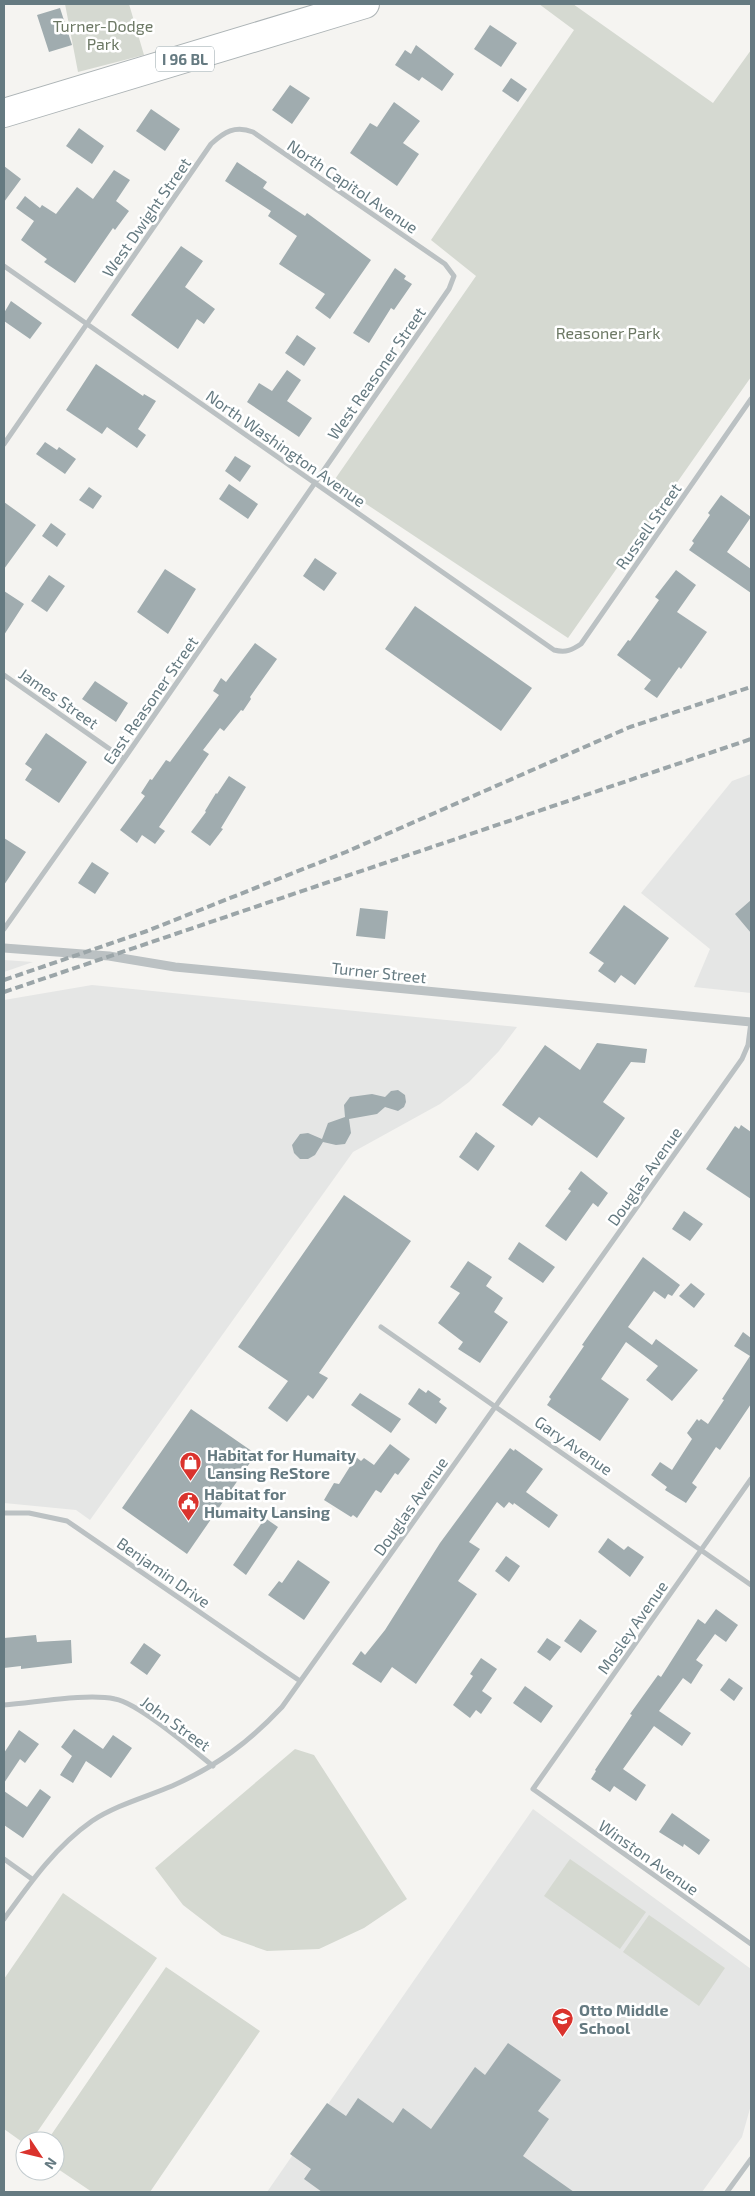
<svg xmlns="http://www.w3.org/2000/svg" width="755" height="2196" font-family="'Exo 2',sans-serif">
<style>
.built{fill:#e5e6e5}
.green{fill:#d5d9d1}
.building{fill:#a0acaf}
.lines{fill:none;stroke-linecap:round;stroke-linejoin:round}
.primary-casing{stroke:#adb4b6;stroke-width:30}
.minor{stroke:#bbc1c3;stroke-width:5}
.tertiary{stroke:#bbc1c3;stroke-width:9}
.primary{stroke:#fff;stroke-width:28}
.rail{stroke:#9ba5a8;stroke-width:4;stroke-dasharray:8 4;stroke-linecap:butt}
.labels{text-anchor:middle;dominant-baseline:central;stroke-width:5;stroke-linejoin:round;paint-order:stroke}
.shield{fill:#fff;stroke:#93a2a7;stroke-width:1}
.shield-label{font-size:15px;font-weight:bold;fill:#657a81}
.park-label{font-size:16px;fill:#6c7864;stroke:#fff}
.street-label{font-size:16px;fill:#657a81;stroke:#fff}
.poi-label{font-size:16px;font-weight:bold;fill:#657a81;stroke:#fff;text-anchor:start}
</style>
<rect width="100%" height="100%" fill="#f5f4f1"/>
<path class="built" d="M751,774V993L694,987L710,949L641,893L732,781Z
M4,960L33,962L4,972Z
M92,985L517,1027L499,1051L469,1082L440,1104L353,1152L90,1520L76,1510L4,1503V1000Z
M533,1809L751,1969V2105L742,2137L702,2192H267Z"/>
<path class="green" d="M65,4H129L144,55L78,72Z
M539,4H573L713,103L751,50V377L568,638L333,482L476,276L431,240L574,30Z
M295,1749L314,1755L407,1899L364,1928L319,1949L267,1951L222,1935L183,1905L155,1868Z
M570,1859L646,1912L620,1949L544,1896Z
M63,1893L157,1958L31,2141H25V2144L4,2129V1979Z
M649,1915L725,1968L699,2006L623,1952Z
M166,1967L260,2031L150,2192H92L55,2167V2141H47Z"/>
<path class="building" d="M60,8L72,45L49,52L37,15Z
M490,25L517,43L501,67L474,49Z
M416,45L454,74L442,91L422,77L419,81L395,65L405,50L411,54Z
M511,78L527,89L518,102L502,91Z
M290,85L310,98L292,124L272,110Z
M394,102L420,121L403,143L419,154L397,186L350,153L370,123L377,127Z
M151,109L180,129L165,151L136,131Z
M79,128L104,146L92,164L66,146Z
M237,162L267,182L263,188L305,216L307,213L371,260L330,319L315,308L325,294L279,264L297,236L268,216L271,211L225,181Z
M4,166L21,179L4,202Z
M114,170L130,180L116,201L129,211L115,230L113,228L75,283L44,262L47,259L21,240L34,221L16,208L25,196L40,208L42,205L56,214L77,187L93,199Z
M181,246L203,261L185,287L215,309L204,324L197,319L178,349L131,315Z
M395,268L406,276L404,279L412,284L394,310L391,308L369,343L353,333Z
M11,301L42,323L30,339L4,321V313Z
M297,335L316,348L304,366L285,353Z
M96,364L143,396L144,394L156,401L138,429L146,435L137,448L107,427L102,434L66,410Z
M287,370L301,380L287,401L312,418L299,437L247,402L259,383L272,391Z
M45,442L57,450L59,447L76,459L65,474L36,454Z
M235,456L251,466L240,482L225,471Z
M229,484L258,504L248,519L219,499Z
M89,487L102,496L93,509L79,500Z
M721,495L751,517L727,552L751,569V593L689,550L694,543L692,541L710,515L708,513Z
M4,502L36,525L4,569Z
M51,523L66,534L57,547L42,536Z
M315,558L337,573L324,591L303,576Z
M165,569L196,589L168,634L137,612Z
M676,570L696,585L677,612L707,632L681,669L679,667L657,698L644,689L651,680L617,655L628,640L630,641L659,600L655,597Z
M49,575L65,586L47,612L31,601Z
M4,591L24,604L4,635Z
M415,606L532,688L501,731L385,649Z
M255,643L277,659L250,697L251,699L243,711L241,710L224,731L220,728L203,750L209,754L159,827L165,831L155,844L142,835L137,843L120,830L145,796L141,793L150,779L152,780L166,760L170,762L219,695L213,691L221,678L226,682Z
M95,681L128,703L116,722L82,699Z
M46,733L87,762L59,803L25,780L32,769L25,764Z
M229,776L246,787L221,828L223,829L210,846L191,832L206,812L205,811L216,793L217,794Z
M4,838L26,852L4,885Z
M92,862L109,873L95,894L78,883Z
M751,900V933L735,914Z
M624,905L669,938L635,985L621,975L615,983L598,971L604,963L589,953Z
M360,908L388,911L385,939L356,936Z
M597,1043L647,1049L645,1063L631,1062L603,1102L625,1118L597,1158L539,1117L532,1126L502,1105L545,1045L580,1070Z
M398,1090L405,1095L406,1102L404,1107L398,1111L385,1107L377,1114L349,1119L351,1133L345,1144L336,1145L323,1142L315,1155L308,1159H300L294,1153L292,1145L300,1134L308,1133L322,1139L328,1123L345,1117L344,1105L350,1097L372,1094L385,1097L391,1091Z
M741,1125L751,1132V1199L706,1169L735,1126L739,1129Z
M476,1132L495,1146L478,1171L459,1157Z
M581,1171L608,1193L598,1207L593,1203L566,1241L545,1226L571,1191L568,1189Z
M344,1195L411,1241L319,1373L328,1378L313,1399L308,1395L287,1422L268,1408L288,1381L238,1347Z
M684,1211L703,1224L690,1241L672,1229Z
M519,1242L555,1267L543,1283L508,1259Z
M643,1257L680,1285L672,1296L668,1294L665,1299L654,1291L628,1327L652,1345L656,1339L698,1370L672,1401L646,1380L658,1366L626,1342L601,1379L629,1399L600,1441L547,1405L551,1399L549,1397L584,1346L582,1345Z
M468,1261L492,1277L486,1286L503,1298L494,1312L508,1322L480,1363L458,1349L463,1342L438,1323L460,1293L450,1287Z
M691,1283L705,1294L694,1308L679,1296Z
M743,1332L751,1338V1404L720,1450L716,1447L692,1483L697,1487L686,1503L665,1490L667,1487L651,1475L660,1462L672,1470L692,1439L687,1433L697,1419L699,1421L701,1419L708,1424L724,1400L722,1399L750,1356L734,1346Z
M419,1388L426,1393L428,1390L441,1399L439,1402L447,1408L436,1424L408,1404Z
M360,1393L401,1419L391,1433L351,1405Z
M191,1409L256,1454L187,1554L122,1508Z
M390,1444L410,1459L398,1475L395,1473L381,1493L376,1490L375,1491L357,1518L353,1515L351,1517L324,1500L334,1483L339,1484L356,1457L361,1461L364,1458L374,1465Z
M510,1448L514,1451L515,1449L543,1469L526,1492L558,1515L549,1528L514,1503L513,1505L509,1502L504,1508L497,1502L469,1542L480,1549L458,1581L477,1594L416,1684L392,1667L381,1683L352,1664L361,1651L365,1655L385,1630L440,1543Z
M265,1518L278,1527L246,1575L233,1565Z
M608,1538L624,1550L628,1546L644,1557L630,1577L598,1552Z
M506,1556L520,1566L509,1582L495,1571Z
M298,1560L330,1582L304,1620L268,1595L279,1581L282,1583Z
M716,1609L738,1625L726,1642L715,1634L696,1660L703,1665L691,1684L683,1678L659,1711L691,1733L682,1746L654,1726L623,1769L646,1785L636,1801L614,1786L610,1792L591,1779L596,1771L595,1770L632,1715L630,1714L658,1675L661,1677L698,1619L705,1624Z
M580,1619L597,1631L581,1653L564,1641Z
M36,1635L37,1642L71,1640L72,1663L21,1669V1666L4,1668V1638Z
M547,1638L561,1647L550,1661L537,1652Z
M144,1643L161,1655L147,1675L130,1663Z
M481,1658L497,1669L482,1691L492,1698L481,1714L476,1710L470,1718L453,1705L473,1676L470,1674Z
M729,1678L743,1688L734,1701L720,1690Z
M525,1686L553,1706L541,1723L513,1703Z
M74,1729L103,1749L113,1735L132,1748L111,1778L86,1761L73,1783L60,1775L72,1756L61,1747Z
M19,1730L39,1744L25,1763L20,1759L4,1783V1753Z
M40,1789L51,1797L23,1838L4,1825V1791L27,1807Z
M672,1813L710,1840L699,1855L684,1844L683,1847L659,1832Z
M508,2043L561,2080L538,2111L549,2119L523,2156L574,2192H322L304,2179L311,2169L290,2154L327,2103L346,2116L358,2098L393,2123L403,2108L431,2129L475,2067L485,2075Z"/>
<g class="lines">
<defs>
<path id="primary" d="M4,113L365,4"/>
</defs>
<use href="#primary" class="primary-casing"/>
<path class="minor" d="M4,266L554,650C566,653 572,650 581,644L751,399
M4,444L211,144C224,132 235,125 253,132L445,264L454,276L449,289L124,759L4,929
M4,675L124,759
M381,1327L751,1585
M751,1479L533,1789L751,1944
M4,1513H29L67,1521L300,1681
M4,1705C34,1703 86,1693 115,1699C138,1703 192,1749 213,1766
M4,1859L32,1879
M4,1919C30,1883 55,1847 92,1821C116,1805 146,1797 172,1786C217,1766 249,1742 282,1707L742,1059L748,1045L751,1022
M727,2192L751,2159"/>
<path class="tertiary" d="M4,948L109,956L175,967L751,1022"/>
<use href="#primary" class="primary"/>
<path class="rail" d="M4,980L147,931L346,852L630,727L751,687
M4,992L751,739"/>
</g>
<defs>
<symbol id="shop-pin" viewBox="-11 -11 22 30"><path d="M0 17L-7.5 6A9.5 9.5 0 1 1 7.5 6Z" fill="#da332d" stroke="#fff"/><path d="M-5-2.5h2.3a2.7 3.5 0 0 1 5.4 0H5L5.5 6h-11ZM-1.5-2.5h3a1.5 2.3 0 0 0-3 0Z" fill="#fff"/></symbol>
<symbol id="civic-pin" viewBox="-11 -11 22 30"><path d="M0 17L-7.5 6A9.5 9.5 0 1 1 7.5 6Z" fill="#da332d" stroke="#fff"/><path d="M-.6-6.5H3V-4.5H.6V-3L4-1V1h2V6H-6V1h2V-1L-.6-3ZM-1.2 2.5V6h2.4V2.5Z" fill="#fff"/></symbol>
<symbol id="school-pin" viewBox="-11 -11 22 30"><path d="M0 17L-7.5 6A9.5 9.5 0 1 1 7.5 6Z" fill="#da332d" stroke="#fff"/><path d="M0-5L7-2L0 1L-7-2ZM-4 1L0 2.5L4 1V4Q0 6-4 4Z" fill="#fff"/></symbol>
</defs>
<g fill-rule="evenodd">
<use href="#shop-pin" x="178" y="1450" width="25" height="34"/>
<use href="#civic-pin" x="176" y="1490" width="25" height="34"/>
<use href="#school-pin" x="550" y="2006" width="25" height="34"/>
</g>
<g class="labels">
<rect class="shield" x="156" y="46.5" width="58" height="25" rx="4"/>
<g class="shield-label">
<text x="185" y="59">I 96 BL</text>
</g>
<g class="park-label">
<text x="103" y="25">Turner-Dodge<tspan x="103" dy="18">Park</tspan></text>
<text x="608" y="332">Reasoner Park</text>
</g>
<g class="street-label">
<text transform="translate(353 186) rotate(34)">North Capitol Avenue</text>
<text transform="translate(146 217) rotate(-55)">West Dwight Street</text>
<text transform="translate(376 373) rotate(-55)">West Reasoner Street</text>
<text transform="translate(286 448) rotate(35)">North Washington Avenue</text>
<text transform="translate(648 526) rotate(-55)">Russell Street</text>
<text transform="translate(59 698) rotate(35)">James Street</text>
<text transform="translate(150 700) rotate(-55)">East Reasoner Street</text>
<text transform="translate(379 972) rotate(6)">Turner Street</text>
<text transform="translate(644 1176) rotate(-55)">Douglas Avenue</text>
<text transform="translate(574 1445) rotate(35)">Gary Avenue</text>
<text transform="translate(410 1506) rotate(-55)">Douglas Avenue</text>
<text transform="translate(164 1572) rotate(35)">Benjamin Drive</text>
<text transform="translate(632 1627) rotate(-55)">Mosley Avenue</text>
<text transform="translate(176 1723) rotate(36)">John Street</text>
<text transform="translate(649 1857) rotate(35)">Winston Avenue</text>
</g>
<g class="poi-label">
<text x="207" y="1454">Habitat for Humaity<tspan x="207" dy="18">Lansing ReStore</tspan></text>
<text x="204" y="1493">Habitat for<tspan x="204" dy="18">Humaity Lansing</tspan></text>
<text x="579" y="2009">Otto Middle<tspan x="579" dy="18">School</tspan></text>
</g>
</g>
<rect width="755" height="2196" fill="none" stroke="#657a81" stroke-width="10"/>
<g transform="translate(40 2156) rotate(125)"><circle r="24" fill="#ffffff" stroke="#c1cacd"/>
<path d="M0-4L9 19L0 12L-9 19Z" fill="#da332d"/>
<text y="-8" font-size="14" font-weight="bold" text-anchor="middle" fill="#657a81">N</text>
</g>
</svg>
